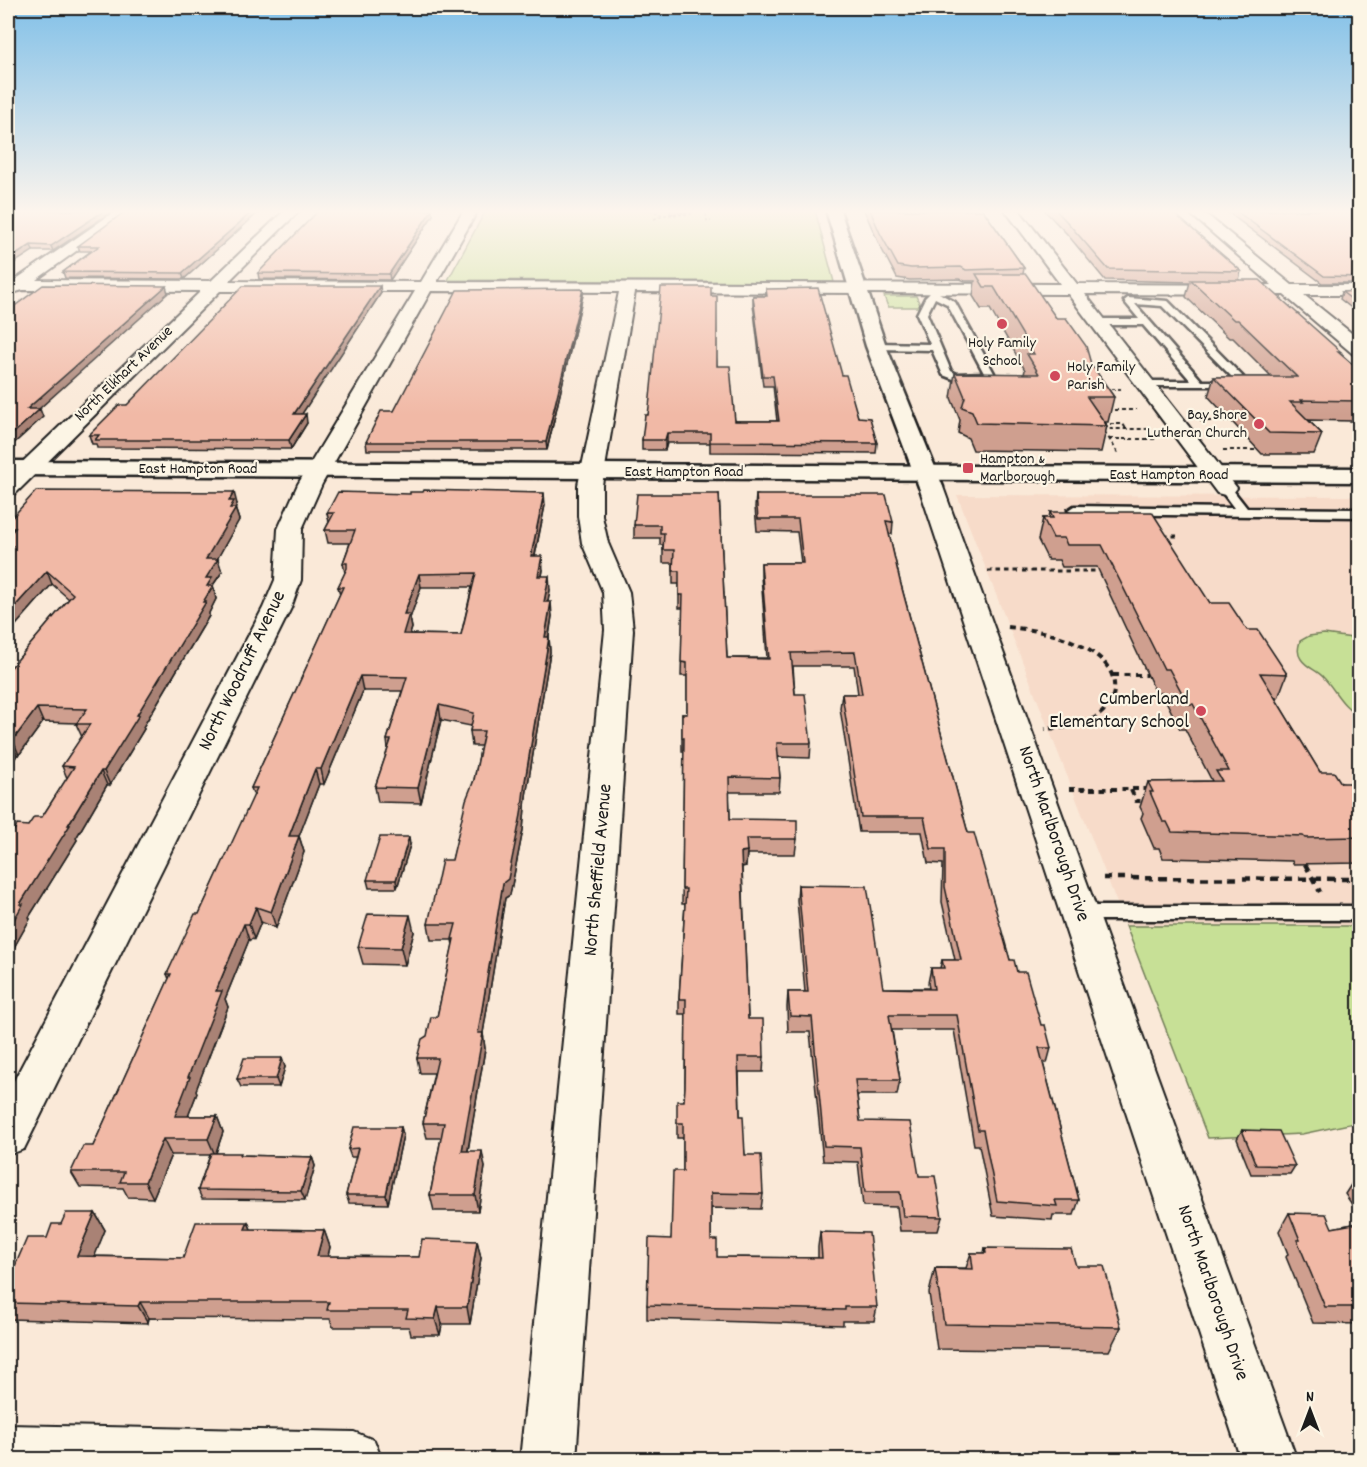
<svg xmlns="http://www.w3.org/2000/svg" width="1367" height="1467" font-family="Dekko,sans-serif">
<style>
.built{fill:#f7dbc9}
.green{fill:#c7e096;stroke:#727e59;stroke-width:1.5}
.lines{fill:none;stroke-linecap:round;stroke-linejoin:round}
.service-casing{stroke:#1c1c1c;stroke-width:5}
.minor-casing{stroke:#1c1c1c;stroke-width:4}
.tertiary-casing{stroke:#1c1c1c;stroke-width:5}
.secondary-casing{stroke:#1c1c1c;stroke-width:5}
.path-far4{stroke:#1c1c1c;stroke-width:1.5;stroke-dasharray:3 2;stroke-linecap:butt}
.path-far3{stroke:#1c1c1c;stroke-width:2;stroke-dasharray:4 3;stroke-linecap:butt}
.path-far2{stroke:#1c1c1c;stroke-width:3;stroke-dasharray:4.5 4;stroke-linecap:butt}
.path-far1{stroke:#1c1c1c;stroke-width:4;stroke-dasharray:6 4.5;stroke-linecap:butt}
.path{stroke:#1c1c1c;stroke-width:4.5;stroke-dasharray:8 6;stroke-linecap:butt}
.service{fill:#fcf5e5;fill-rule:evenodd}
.minor{fill:#fcf5e5;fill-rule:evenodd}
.tertiary{fill:#fcf5e5;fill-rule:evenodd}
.secondary{fill:#fcf5e5;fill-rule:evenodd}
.wall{fill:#cf9f8f;stroke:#1c1c1c;stroke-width:1.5;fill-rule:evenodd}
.shaded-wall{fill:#a98274;stroke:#1c1c1c;stroke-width:1.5}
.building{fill:#f1b9a6;stroke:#1c1c1c;stroke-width:1.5;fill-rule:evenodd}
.poi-dot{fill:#d1495b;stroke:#fcf5e5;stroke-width:2}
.labels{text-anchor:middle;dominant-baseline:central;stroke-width:4.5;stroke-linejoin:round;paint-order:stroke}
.far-poi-label{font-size:16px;fill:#1c1c1c;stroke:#fcf5e5;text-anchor:start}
.far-street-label{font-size:16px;fill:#1c1c1c;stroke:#fcf5e5}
.street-label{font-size:20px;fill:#1c1c1c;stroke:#fcf5e5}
.poi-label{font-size:20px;fill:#1c1c1c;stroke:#fcf5e5;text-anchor:end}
</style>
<rect width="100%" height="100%" fill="#fae9d8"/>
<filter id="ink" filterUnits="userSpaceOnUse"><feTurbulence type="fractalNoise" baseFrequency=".0167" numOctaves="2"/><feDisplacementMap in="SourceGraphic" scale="12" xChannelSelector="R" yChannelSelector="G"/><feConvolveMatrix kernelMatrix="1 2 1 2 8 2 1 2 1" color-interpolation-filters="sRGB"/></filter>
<g filter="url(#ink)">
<path class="built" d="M957,495L1359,496V1122L1302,1134L1133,936L1126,926Z"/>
<path class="green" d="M486,210H815L834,282L448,280Z
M884,296H916L921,307H888Z
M1324,634L1359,639V714C1343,709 1335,689 1323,677C1317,670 1307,668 1301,659C1297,653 1298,648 1300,641L1309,636Z
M1126,926H1359V1122L1302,1134L1208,1138Z"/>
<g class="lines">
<defs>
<path id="service" d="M933,285L936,286L939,293L955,302L994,373L992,378L956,380L943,375L932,350L876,349L871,346L876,343L930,344L917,314L925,298L930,293L929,288ZM935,298L947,304L984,373L957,374L951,371L927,314Z
M1128,298L1168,301L1248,382V386H1141L1140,384L1145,381H1191L1143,325H1096L1091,322L1096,319H1139L1124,301ZM1135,304L1162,306L1236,381H1202Z
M1225,484L1229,485L1247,508L1360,509V517L1074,514L1068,510L1074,506L1234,508L1219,488Z
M1080,906H1360V920H1080L1073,918L1070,913L1073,908Z"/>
<path id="minor" d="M117,210H133L36,280L211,281L285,210H300L229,281L421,282L464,210H478L437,282L1060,284L1005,210H1019L1077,284L1272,285L1186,210H1201L1292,285H1360V295H1304L1360,340V355L1353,354L1284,295L1085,294L1237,488L1233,493L1225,495L1217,493L1068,294L635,292L602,485V516L608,543L629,592L633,630L576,1460H520L605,630L603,592L582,543L578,516V485L619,292L431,291L322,484L302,529L301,580L291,608L24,1149L8,1155V1092L263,608L275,580L278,529L298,484L415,291H220L16,493L8,495V476L201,291L23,290L16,292L8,290V280H15Z
M931,480L939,482L943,487L1297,1460H1241L919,487L923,482Z
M8,1425L354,1432L374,1440L382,1460H8Z"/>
<path id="tertiary" d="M826,210H840L886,346L943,487L940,492L931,494L922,492L919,487L866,346Z"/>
<path id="secondary" d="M8,461L1360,468V482L8,475Z"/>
</defs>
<use href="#service" class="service-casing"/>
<use href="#minor" class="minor-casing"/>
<use href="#tertiary" class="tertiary-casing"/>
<use href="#secondary" class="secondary-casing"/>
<path class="path-far4" d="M650,210L663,215L694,214
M706,214L707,221H711
M654,219L663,215"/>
<path class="path-far3" d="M1104,389H1121
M1107,410H1136
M1200,421H1229
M1103,424H1123L1126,429
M1109,439H1157
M1223,450H1259
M1118,453L1103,429H1149"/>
<path class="path-far2" d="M1164,536H1179
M988,571H1098"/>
<path class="path-far1" d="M1008,627C1038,630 1071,636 1096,655C1124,676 1119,709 1086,722C1073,727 1059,728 1045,729
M1113,675H1147
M1069,789H1150
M1131,790L1136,801H1146"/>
<path class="path" d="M1305,864L1320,892
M1103,878L1360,879"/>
<use href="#service" class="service"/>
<use href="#minor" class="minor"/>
<use href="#tertiary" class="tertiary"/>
<use href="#secondary" class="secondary"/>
</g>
<path class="wall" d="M8,210H114L53,251H33Z
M261,210L184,279L65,278L63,272L91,251H80L78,246Z
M432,210L433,215L390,280L259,279L258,273Z
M864,210H983L1024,268L1023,274L1091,364L1114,397L1108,422H1105L1107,426L1101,452L973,450L968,438L958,433L960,420L951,398L955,373L1024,374L1025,370L990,309H981L973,296L975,281H965L960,279L910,280L897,278L879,244Z
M1044,210H1170L1241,271L1239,280L1341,352L1340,353L1359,370V427L1352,421L1308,420L1322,434L1314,454H1262L1208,396L1214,377H1272L1233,338H1229L1186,297L1190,282L1105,280L1067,234Z
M1225,210H1359V283H1322Z
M583,289V295L547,450H367L366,442Z
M766,289L842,375L858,417L877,443L876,453L710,452V443H667L665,450H642V440L648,415L711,296L717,366L735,421H777L773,386H763L753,304V296H766Z
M1359,291V314L1340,299L1342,292Z
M381,293L301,414L307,423L291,449L97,448L96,444H92L89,435L127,405Z
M719,494L727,658H767L761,576V563H801L797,532L757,531L755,507L756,495L893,522L892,534H889L900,581L968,833L1010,960L1017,972L1051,1048L1047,1063H1043L1079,1200L1074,1215H1053L1052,1220L993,1216L979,1145H974L954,1030H892L900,1080L897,1095H857L860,1121L919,1176L942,1217L938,1231H900L897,1207L863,1206L858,1162L823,1161L810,1032H788L787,1007L788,992H805L797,900L798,885L883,988H929L928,983L931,968H940L942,960H955L942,902L943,864L928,863L922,832H859L840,708L842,694H858L854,666H793L795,694L811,743L810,758L778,757L780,778L779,792H729L730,819L797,839L795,854H747L746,866L742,867L748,1019L764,1057L763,1072H739L740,1116L745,1155L763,1194L761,1209L711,1208V1240L717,1257L818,1258V1247L820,1232L877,1307L874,1321H843V1325L647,1319V1305L671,1239L683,1171V1138H677V1123L684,1101L685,1087L686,1014H679V999L685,904H682L684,752H682V714H687V676H681L683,608H679V584H673V563H663V545H660V538H634V525Z
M237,504L235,508L239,520L217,559L222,572L213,585L216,599L209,613V616L143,727L144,729L110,785H107L76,838L77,840L29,917L30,919L8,958L28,826L42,817L67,778L62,766L82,737L76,724L77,723L43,722L19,755H17L8,769V671L69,599L52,584L8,634V522Z
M545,505L535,556L543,570L542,576L550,590L548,602L552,616L549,637L550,652L526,796L523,830L510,895L505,898L483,1033L485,1049L468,1151L485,1167L478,1211H434L430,1195L441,1138H427L423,1123L434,1073H420L417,1058L437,1017L453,945L452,940H431L428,924L452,860L474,780L481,746H472L470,731L471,726L441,720L421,803L378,802L375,787L388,749L387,740L402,691H363L324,784H319L299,836L304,852L276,928L261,922L254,939L249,940L225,999L228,1007L196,1090L197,1093L188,1116H217L223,1132L216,1153L242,1155L312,1157L315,1166L305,1200L202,1199L198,1190L210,1155H171L153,1198L128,1197L123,1188L80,1187L71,1172L93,1146L169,979L167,974L199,914L254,796L251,788L340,594L338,587L345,573L343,563L350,543H328L325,530L329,522L327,513ZM421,587H472L461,635L410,634L412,628L410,618Z
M1050,512L1210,603L1247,630L1287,674L1278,698H1275L1320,772L1341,783L1359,787V863L1293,864L1292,861L1163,858L1159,848H1154L1141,818L1143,813L1140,807L1148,782L1212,781L1185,729H1180L1162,693H1156L1097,567H1062L1059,560H1048L1038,540L1043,518H1049Z
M410,845L397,888H369L367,880Z
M414,932L405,965L363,964L358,947Z
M285,1067L279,1087H241L237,1079Z
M401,1127L403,1135L388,1204L349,1203L346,1195L356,1157H351L348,1149Z
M1242,1130L1295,1166L1290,1174H1251L1237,1139Z
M1359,1176V1215L1345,1194L1356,1177Z
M95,1213L105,1230L94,1256L183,1258L248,1222L251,1229L324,1230L330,1247L328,1256L419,1257L477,1241L481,1258L470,1324H442L440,1335H411L409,1327H333L330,1319L149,1318L148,1323L10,1319L8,1315V1282L61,1224Z
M1289,1213L1332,1228L1359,1223V1324L1313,1323L1286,1257L1288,1254L1279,1231Z
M985,1248L1076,1266L1121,1327L1109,1351L937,1349L929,1293L935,1268H966L971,1253H984Z"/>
<path class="shaded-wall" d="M105,210H114L53,251L51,246Z
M254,210H261L184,279L182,273Z
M432,210L433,215L390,280L389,274Z
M670,210H693L692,212L670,214Z
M31,245L33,251L8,267V260Z
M166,286L168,293L30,417L27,409Z
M380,286L381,293L296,423L294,414Z
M583,289V295L547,450L546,442Z
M40,409L43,417L9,448L8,443V438Z
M306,414L307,423L291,449L289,440Z
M667,433V443L665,450V440Z
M234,492L237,504L235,508L239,520L211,570L218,559L222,572L213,585L216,599L209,613V616L143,727L144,729L110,785L104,771L203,602L206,559L229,501Z
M544,493L545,505L532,569L531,556Z
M542,556L543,570L539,590L538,576Z
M47,571L52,584L8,634V614Z
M419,574L421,587L410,618L412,628L405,648L403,634L404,614Z
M549,576L550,590L545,616L544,602Z
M551,602L552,616L546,652L545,637Z
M549,637L550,652L526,796L523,830L510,895L505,898L483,1033L485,1049L465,1167L462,1151L478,1033L503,883L525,781Z
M360,676L363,691L324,784L321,769Z
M439,705L441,720L421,803L418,788Z
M37,708L43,722L19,755L13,740Z
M10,740L17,755L8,769V745Z
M315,769L319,784L293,852L289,836Z
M101,771L107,785L76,838L77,840L29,917L30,919L8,958V930L20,904Z
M299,836L304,852L276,928L271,912Z
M409,837L410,845L397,888L396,880Z
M747,851L746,866L740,867L741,852Z
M256,907L261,922L254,939L249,924Z
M410,915L414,932L405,965L401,948Z
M244,924L249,940L225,999L228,1007L196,1090L197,1093L182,1132L175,1116L216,991Z
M282,1058L285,1067L279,1087L276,1079Z
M217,1116L223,1132L215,1155L208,1139Z
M401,1127L403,1135L388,1204L386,1195Z
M163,1139L171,1155L153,1198L145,1182Z
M482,1151L485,1167L478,1211L475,1195Z
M312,1157L315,1166L305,1200L301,1191Z
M95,1213L105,1230L88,1273L77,1256Z
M248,1222L255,1239L245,1229Z
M324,1230L330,1247L324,1273L317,1256Z
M477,1241L481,1258L470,1324L467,1307Z
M140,1302L149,1318L148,1323L138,1306Z
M438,1307L442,1324L440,1335L435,1319Z"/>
<path class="building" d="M8,210H105L51,246L31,245L8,260Z
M127,210H254L182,273L63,272L99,246H78Z
M319,210H432L389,274L258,273Z
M870,210H983L1024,268L966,270L961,267L911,268L898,266L880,233Z
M1056,210H1170L1241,271L1108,269L1068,223Z
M1235,210H1359V277L1324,276Z
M976,274H1026L1056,318H1066L1086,346L1091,364L1114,397H1087L1107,426L977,423L972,411L962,407L965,397L955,373L1039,374L1027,354H1034L994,287H984Z
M1191,280H1260L1341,352H1338L1359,370V401L1301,400L1303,402H1290L1322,434L1269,433L1214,377H1297L1238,320H1234Z
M43,285L166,286L27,409H40L8,438V311Z
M243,286H380L294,414H306L289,440H95L99,435H89L119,405H127Z
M661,287H711V296H717V366H730L735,421H779L773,376H763L753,296H767L766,289L818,288L842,375H846L858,417L870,418L877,443L710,442V433H667L665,440H642L645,415H648L650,398Z
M583,289L546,442H366L381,411H394L457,290Z
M1359,291V305L1342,292Z
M424,490L544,493L531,556H542L538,576H549L544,602H551L545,637H549L525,781L521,815L508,879L503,883L478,1033H483L462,1151H482L475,1195H430L444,1123H423L438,1058H417L422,1039L427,1036L431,1017H437L454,939H452L456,924H428L442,860H452L466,800L474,780L484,731H470L474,713L439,705L418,788L375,787L391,740H387L407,677L360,676L321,769H315L289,836H299L271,912L256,907L249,924H244L216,991H222L188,1077H190L175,1116H217L208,1139H163L145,1182H120L124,1172H71L83,1146H93L171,974H167L195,914H199L257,788H251L343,587H338L347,568V563H343L355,530H325L334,513H327L338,492L410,494V492H423ZM476,573L461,635L403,634L409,614H404L419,574Z
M36,491L234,492L229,501H234L230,508H236L206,559H218L206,578H212L207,586H213L203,602H206L137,715H139L104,771H101L68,825H70L20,904H23L8,930V840L17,825L28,826L34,817H42L74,767L62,766L90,724H76L87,709L37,708L13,740H10L8,745V674L9,672H8V671L73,594L47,571L8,614V552L13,546H8V536L15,528H8V522Z
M637,494H719L727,658L769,659L761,563H803L798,519H758L756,495H886L893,522L886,521L900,581L968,833H974L1010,960H1014L1017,972H1026L1041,1025H1045L1051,1048H1039L1079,1200H1055L1057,1206L997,1201L983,1130H978L957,1015H889L900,1080H855L860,1121L910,1122L919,1176H935L942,1217L903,1216L900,1192H865L860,1147L824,1146L812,1017L790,1016L788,992H808L798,885L867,886L883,988L934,989L931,968H944L942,960H961L945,887V849H931L924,817H861L842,694H862L855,652L791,653L795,694H805L811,743H777L780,778L729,777L730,819L797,820V839H746L747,851L741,852L748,1019H763L764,1057H738L740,1116H743L745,1155H761L763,1194L711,1193V1240H717V1257L822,1258L820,1232L869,1233L877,1307H845V1310L647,1305L649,1238L671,1239L673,1171H683V1123H677V1101H684L685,1087L686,999H679L686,889H682L684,738H682V714H687V663L681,662L683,595H679V571H673L674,550H663L664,533H660V525H634Z
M1050,512H1152L1210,603H1229L1247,630H1258L1287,674L1260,673L1320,772H1334L1341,783H1357L1359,787V837L1305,838L1303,836L1172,832L1167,822H1163L1150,792H1153L1148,782L1222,781L1216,771H1229L1193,704H1188L1169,669H1164L1102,545H1067L1064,538H1053L1043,518H1053Z
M380,837H409L396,880H367Z
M368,914L410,915L401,948L358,947Z
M244,1058H282L276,1079H237Z
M354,1127H401L386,1195H346L358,1148L348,1149Z
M1242,1130L1279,1131L1295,1166L1256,1165Z
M211,1153H241L240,1155L312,1157L301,1191L198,1190Z
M66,1213H95L77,1256L183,1258L196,1222H248L245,1229L324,1230L317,1256L419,1257L422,1239L477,1241L467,1307H438L435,1319L406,1318L408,1310H327L329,1302H140L138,1306L8,1303V1282L27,1238H47L52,1224H61Z
M1289,1213L1326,1214L1332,1228L1359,1223V1307H1325L1297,1240H1300Z
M985,1248L1071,1249L1076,1266H1104L1121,1327L944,1324L935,1268L973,1269L971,1253H986Z"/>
</g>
<linearGradient id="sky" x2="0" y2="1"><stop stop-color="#81c0e8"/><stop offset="0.51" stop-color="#fdf5ed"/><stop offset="1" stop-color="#fdf5ed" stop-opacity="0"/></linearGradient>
<rect width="1367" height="415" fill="url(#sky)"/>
<g class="poi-dot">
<circle cx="1002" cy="324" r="6"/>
<circle cx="1055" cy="376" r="6"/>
<circle cx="1259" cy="424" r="6"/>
<rect x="962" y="462" width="12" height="12" rx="3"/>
<circle cx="1201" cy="711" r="6"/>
</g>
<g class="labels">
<g class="far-poi-label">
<text x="1002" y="343" text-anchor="middle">Holy Family<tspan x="1002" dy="18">School</tspan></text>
<text x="1067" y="367">Holy Family<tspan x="1067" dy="18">Parish</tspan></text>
<text x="1247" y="415" text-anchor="end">Bay Shore<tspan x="1247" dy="18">Lutheran Church</tspan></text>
<text x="980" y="459">Hampton &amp;<tspan x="980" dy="18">Marlborough</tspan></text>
</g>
<g class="far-street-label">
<text transform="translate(124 374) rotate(-44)">North Elkhart Avenue</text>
<text x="198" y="469">East Hampton Road</text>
<text x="684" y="472">East Hampton Road</text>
<text x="1169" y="475">East Hampton Road</text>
</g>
<g class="street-label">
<text transform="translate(243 671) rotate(-64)">North Woodruff Avenue</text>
<text transform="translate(1053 834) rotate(71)">North Marlborough Drive</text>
<text transform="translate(599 870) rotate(-85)">North Sheffield Avenue</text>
<text transform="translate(1212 1293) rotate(71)">North Marlborough Drive</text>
</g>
<g class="poi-label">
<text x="1189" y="700">Cumberland<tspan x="1189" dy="23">Elementary School</tspan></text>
</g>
</g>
<rect width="1367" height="1467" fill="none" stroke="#fcf5e5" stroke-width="30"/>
<rect x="15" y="15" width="1337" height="1437" fill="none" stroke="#1c1c1c" stroke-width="2" filter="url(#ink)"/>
<g transform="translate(1310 1410)" stroke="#fcf5e5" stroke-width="4.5" paint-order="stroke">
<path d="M0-4.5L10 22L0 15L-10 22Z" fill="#1c1c1c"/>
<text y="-9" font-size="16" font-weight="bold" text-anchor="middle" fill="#1c1c1c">N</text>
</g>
</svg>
